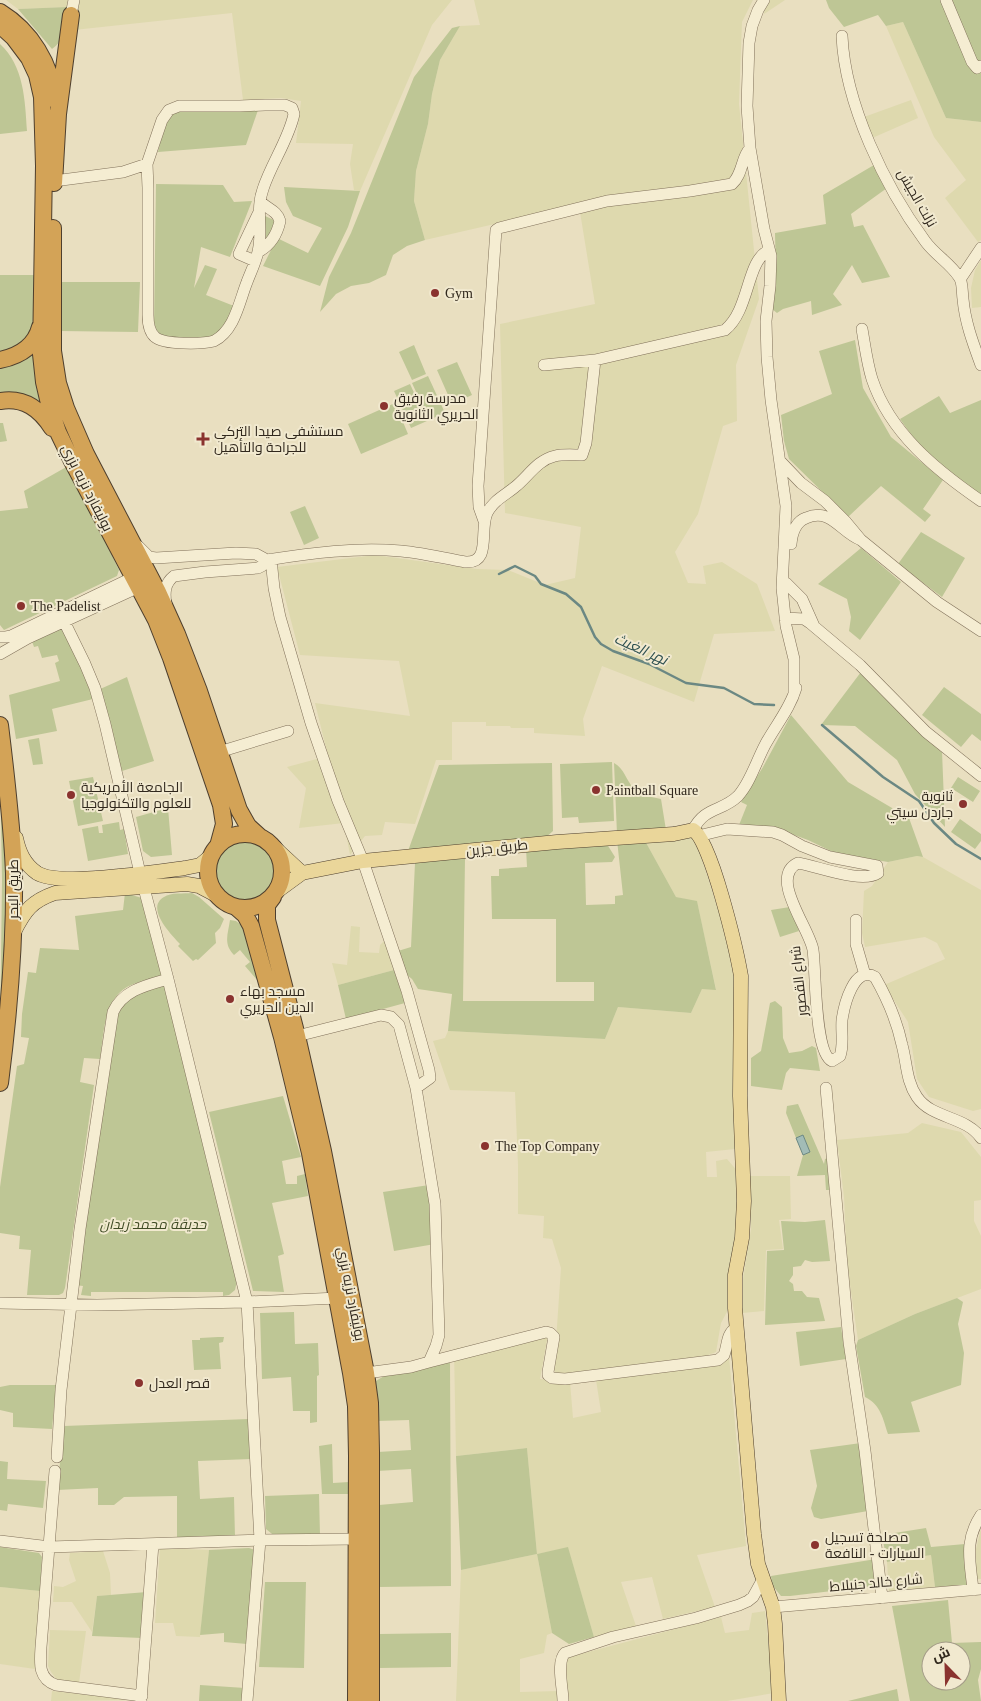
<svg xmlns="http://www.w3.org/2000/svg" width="981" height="1701" font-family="'Times New Roman',Cairo,serif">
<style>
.farmland{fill:#ded9ae}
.green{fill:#bec695;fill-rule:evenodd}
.water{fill:#a2bcb6;stroke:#6b8883}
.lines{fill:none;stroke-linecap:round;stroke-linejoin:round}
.stream{stroke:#6b8883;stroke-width:2.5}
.minor-casing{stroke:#81715a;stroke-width:12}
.major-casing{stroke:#4e3f2e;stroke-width:15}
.highway-casing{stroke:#4e3f2e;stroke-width:18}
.minor{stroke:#f5edd2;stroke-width:11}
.major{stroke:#ead69a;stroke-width:14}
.highway{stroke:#d3a357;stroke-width:16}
.poi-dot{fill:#8a332f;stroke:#f1e9cf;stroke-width:2}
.labels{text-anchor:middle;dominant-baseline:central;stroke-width:4;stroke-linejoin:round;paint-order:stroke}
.street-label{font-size:14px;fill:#31281d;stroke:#f1e9cf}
.poi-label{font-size:14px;fill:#31281d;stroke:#f1e9cf;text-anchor:start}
.park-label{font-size:14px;font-style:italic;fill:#404c25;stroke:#f1e9cf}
.water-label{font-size:15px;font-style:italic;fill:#2d5050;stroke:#f1e9cf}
</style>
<rect width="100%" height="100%" fill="#e9dfc0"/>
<path class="farmland" d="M6,0H68L67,7L18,9Z
M80,0H452L432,25L360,191L354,190L350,164L353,144L296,143L301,101L281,98L243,100L232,13L74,30Z
M474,0H753L742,22L739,104L759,299L736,365L737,421L723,426L698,514L675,552L688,583L706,584L703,566L722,562L757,584L775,631L714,634L694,702L602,666L583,719L585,736L534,733V728H511L510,726H486V722H452V760H436L415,824L385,822L382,835L365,836L350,855L344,823L299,828L306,788L287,767L328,756L315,703L410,716L399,661L300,655L277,567L375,555L477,569L508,570L545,585L575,578L581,527L505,513L500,324L595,304L580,212L574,206L425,240L414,201L416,171L428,124L432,94L440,60L460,26L480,25Z
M769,0H785L764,14L765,7Z
M903,22L946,118L981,122V240L978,242L945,198L966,180L934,137L886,26Z
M911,100L918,118L870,139L864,117Z
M981,260V307L972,308L971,288L975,270Z
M693,832L722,921L738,976L734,990L735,1149L706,1152L707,1177H717L716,1161L727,1159L739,1173L740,1197L731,1268L729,1308L721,1323L716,1352L696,1360L557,1375L554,1370L561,1268L552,1239L543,1238L544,1216L518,1214V1165L515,1092L450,1090L433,1041L445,1038L448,1031L605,1039L618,1007L691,1013L702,989H716L697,902L676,897L644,839Z
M917,856L923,857L981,890V1109L973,1111L929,1097L917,1079L908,1022L884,985L945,959L937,943L925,937L865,947L862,933L864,891L872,886L888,862Z
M351,926L360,927L359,952L379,953L380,945L385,940L394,970L338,985L332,963L347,965Z
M922,1123L961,1132L981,1157V1200L974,1201V1221L981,1236V1289L915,1314L858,1340L847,1264L844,1197L837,1140L908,1133Z
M750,1176H790L791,1219L779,1220L783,1249L766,1250L764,1311L742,1313L743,1279L751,1229Z
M549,1329L540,1379L570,1382L573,1418L601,1412L596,1380L729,1356L746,1546L697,1555L715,1607L663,1619L652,1577L621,1582L636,1626L594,1637L568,1548L537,1554L552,1633L547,1635L544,1653L520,1659V1692L559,1691L558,1701H456L461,1570L537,1554L527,1448L456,1456L454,1349Z
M981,1528V1579H976V1549Z
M160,1548L209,1550L200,1637L176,1636L173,1623H155Z
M103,1551L110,1573L111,1595L97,1596L92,1632L72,1602H53L54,1586L63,1587L76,1581L69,1560L70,1553Z
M931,1555L935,1587L889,1593L887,1562Z
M0,1587L40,1591L35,1669L0,1664Z
M765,1611L774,1693L727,1701H566L565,1658L721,1617L725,1633L749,1630L752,1613Z
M50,1630L86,1631L79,1683L57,1680L51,1672L48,1666Z
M52,1691L137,1700L51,1701Z"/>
<path class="green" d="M826,0H981V122L946,118L903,22L886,26L878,15L844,27L829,8Z
M67,7C65,22 65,41 52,49L18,9Z
M460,26L440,60L432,94L428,124L416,171L414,201L425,240L407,246L393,255L386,275L369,283L351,286L336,294L320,312L329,277L351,233L414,77L452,28Z
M0,44C24,66 25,100 27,131L0,134Z
M178,110H258L246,145L158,152C162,138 164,116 178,110Z
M874,165L887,188L851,214L854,227L863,225L890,277L862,283L852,265L833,294L842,305L812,315L811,301L783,309L777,313L772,309L776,277L775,233L826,224L823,195Z
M156,184L223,185L234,202L252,201L230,257L201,247L194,288L205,265L217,269L206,295L234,306L222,331L209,340L159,336L154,325Z
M284,187L360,191L348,227L320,286L263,266L277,238L308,253L322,228L293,216L286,202Z
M265,216L274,220L275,226L266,242L264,232Z
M0,275H35L34,334L13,348L0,351Z
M60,282H140L138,332L59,331Z
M855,340L863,388L891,437L943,480L923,509L931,515L925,522L881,486L848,517L789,459L784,441L781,415L832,394L819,351Z
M414,345L426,374L412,380L399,352Z
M35,350L43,408L0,396V364Z
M457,362L472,395L452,404L437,370Z
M428,376L445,413L429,420L412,383Z
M410,384L427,421L411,428L394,391Z
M939,396L950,413L981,400V497L920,447L900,419Z
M395,403L408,434L361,454L348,424Z
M0,423H3L7,441L0,442Z
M68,466L119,570L117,576L4,630L0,625V511L28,508L24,491Z
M305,506L319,538L304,545L290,512Z
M921,532L965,558L942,597L898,564Z
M861,548L901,582L860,640L849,631L851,617L847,599L818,584Z
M62,627L84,675L93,699L52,709L57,731L16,739L9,695L60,681L55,663L59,661L57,655L42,658L38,646L34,647L32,641Z
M861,672L942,751L945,827L915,794L897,760L855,726L821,725Z
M127,677L154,761L122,771L98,690Z
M944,687L981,714V741L972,734L961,747L922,715Z
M791,715L848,782L909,818L923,857L917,856L888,862L835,853L808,840L775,828L739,825L747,805L741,802L763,767Z
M39,738L43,764L33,765L28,740Z
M612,762L614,821L579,823L578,817L562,818L560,764Z
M552,763L553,831L544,839L408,851L439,765Z
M614,763C624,768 626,780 634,789C640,796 652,797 661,799L666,830L617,834Z
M0,765L4,803L8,941L0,1041L2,880Z
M93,777L103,821L78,826L69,781Z
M958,777L980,791L973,802L951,788Z
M168,808L172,855L151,857L143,851L136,817Z
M960,819L981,834V841L975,849L951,832Z
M119,822L120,830L124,829L128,854L88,861L82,829L98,826L99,833H103L102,825Z
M644,839L676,897L697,901L716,990L702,989L691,1013L618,1007L605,1039L448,1031L452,994L418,989L412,979L407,975L398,951L411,947L415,863L465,858L463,1001H594V982H556V919H492L491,876H499V869L527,867L526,848L605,841L615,857L612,862L585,863L586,905L615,904V896L623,895L617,840Z
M216 871a30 30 0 1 1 60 0a30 30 0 1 1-60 0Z
M125,893L142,898L162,976C151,980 138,981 127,987C103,1001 104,1034 100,1059L84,1058L80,1082L94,1085L65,1288L63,1293L59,1295H27L31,1250L19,1249L20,1236L0,1233V1187L17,1066L24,1064L29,1038L21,1037L22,1014L28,972L36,973L40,948L79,950L75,916L123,910Z
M192,893L199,897L224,919L220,928L215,933L216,943L198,960L196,959L193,961L178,946L180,944C171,934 145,908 164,897C171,892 184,894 192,893Z
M790,907L799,931L780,937L771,910Z
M230,920L236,921L245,928L258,981L245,966L250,962L240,950L234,955C223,944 228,934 230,920Z
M394,970L405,1003L346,1019L338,985Z
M164,985L237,1281L235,1290L229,1295L223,1296V1292H91V1296L81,1295L83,1286L75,1285L116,1021C127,991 135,992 164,985Z
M775,1001L782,1007L783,1038L789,1053L802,1051L812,1046L816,1048L820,1071L790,1068L786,1073L782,1090L751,1086V1058L761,1051L770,1003Z
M283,1096L301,1157L282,1161L286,1184H297V1176L305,1174L308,1196L272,1203L284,1254L278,1256L284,1292L253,1291L209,1112Z
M798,1104L824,1164L825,1159L828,1158L830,1190H826L825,1175L797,1176L803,1155L810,1152L803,1135L796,1138L786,1113L787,1106Z
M429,1185L435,1244L394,1251L383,1192Z
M825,1220L830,1261L812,1262L805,1260L801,1266L793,1267V1275L789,1281L793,1284L794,1291H802L807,1297L819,1298L825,1321L765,1325L767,1251L784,1250L781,1221L805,1222Z
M957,1298L963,1302L958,1324L964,1353L961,1385L911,1402L920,1432L888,1434C883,1419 881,1405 865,1397L856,1346L858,1340L915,1314Z
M294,1312L295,1344L318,1343L319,1375L317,1376V1422L310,1423V1411H293L291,1377L262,1379L260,1313Z
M841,1327L846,1359L800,1366L796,1332Z
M218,1337H224L223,1342L219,1343L221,1369L194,1370L192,1340H200V1338Z
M450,1360L451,1586L379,1587V1505L413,1502L411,1469L377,1471L378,1452L411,1450L409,1420L377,1421L376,1381L384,1376Z
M10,1385H56L52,1429L13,1427V1413L0,1410V1387Z
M249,1419L251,1459L198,1461L200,1499L234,1497L235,1537L177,1539V1496L124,1497L114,1505H98V1488L57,1490L64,1426Z
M861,1443L868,1511L821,1519L814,1517L811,1508L817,1486L810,1450Z
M332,1444L333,1483L349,1482V1494H322L319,1446Z
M527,1448L537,1554L568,1547L594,1637L569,1644L552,1633L537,1554L461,1570L456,1456Z
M0,1461L8,1462L7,1479L46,1481L43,1508L8,1504L7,1511L0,1510Z
M319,1494L320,1535L277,1538L266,1529L265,1496Z
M926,1528L931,1547L965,1544L969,1585L935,1587L931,1555L887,1562L882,1535Z
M0,1547L39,1553L42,1557L40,1591L0,1587Z
M249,1548L255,1550L247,1644L224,1642V1633L200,1635L209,1550Z
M876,1559L878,1580L874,1586L790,1596H781L772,1585L771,1576Z
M265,1582H306L304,1668L259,1667Z
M147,1592L142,1638L92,1636L97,1596Z
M948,1600L952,1643L981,1642V1669L978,1680L981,1701H910L892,1606ZM931,1651H961V1681H931Z
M451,1633V1667L379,1668V1634Z
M200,1685L245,1688L244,1701H199Z
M897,1689L899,1701H848Z"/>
<path class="water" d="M803,1135L810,1152L803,1155L796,1138Z"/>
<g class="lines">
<path class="stream" d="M499,574L515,566L535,576L541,584L566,594L581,607L595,637L601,644L613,651L649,664L686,683L724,688L754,704L774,705
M822,725L883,777L919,801L934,823L956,844L981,859"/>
<defs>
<path id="minor" d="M764,0L758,10L752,26L749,43L747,106L750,148L764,229L771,256L770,286L766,321L767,357L771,400L786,506L782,588L786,626L794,659V694
M946,0L972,62L977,68L981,66
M71,15L74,0
M842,36C845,104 885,187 925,241C935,255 950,263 959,277C963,282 962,293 963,299C965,322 973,343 981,365
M265,105H285L292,108L294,114C289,139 271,164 263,189C256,208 262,226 259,246C258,258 251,271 247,282C239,302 235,330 214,341C203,344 164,345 155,337C149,332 148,323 148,315V188L147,164L162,120L169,110L179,106H240Z
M54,181L123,172L147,164
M258,252C271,245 277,235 280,221C277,210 267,209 260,201
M255,261L239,254L258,214
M961,278L981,248
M862,329C865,346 867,363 872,379C890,433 936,470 981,501
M544,365L595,360
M780,461L801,483L825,501L846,522L861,540L937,602L981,631
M484,521L479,507L478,486L496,230L499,228L607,201L690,191L732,184C743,174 741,158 750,148
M791,544C792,533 795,522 806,518C831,507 840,532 861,540
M138,546L149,557L156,558L236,553L256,554L267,560
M271,559L274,588L280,617L311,723L338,801L363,861L407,991L429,1070L430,1078L416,1088
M786,583L802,599L814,626
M166,604C164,592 165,583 174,576L205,572L258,568L262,566L267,560C311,553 357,547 401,551C422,553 444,558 465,562C492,564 479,531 487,513C494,500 504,496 515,487C528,477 537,460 555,456C563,454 573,455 582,455L586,443L595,360L725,330C750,310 746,261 769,250
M60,613L85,664L95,688L105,724L140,873L168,979L247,1302L260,1540L247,1701
M785,618L804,619L810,623L860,665L926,732L981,776
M0,637H6L11,636L134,577
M0,654L28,638L139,587
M219,752L288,731
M693,830C705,806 722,812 738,796C750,783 756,762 765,745C775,726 790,709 796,688
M698,836L727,829L773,832L782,835L802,846L830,857L877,866L878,873C862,884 817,866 798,863C768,877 810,929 813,950C816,969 814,1053 832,1061L840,1056C844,1045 841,1032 842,1020C844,1006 854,964 875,977C887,998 897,1021 902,1045C907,1063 906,1081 917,1097C932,1119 966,1116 981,1138
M856,920V944L865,975
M297,1036L381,1015L391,1017L399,1025L416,1088L435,1204L439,1335L436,1346L429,1362L411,1367L366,1373
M826,1088L849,1342L865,1451L882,1598
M0,1303L97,1305L247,1302L338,1298
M429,1362L546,1332L550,1333L554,1337L548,1372V1375L552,1378L565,1379L718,1360L724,1355C728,1345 726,1334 736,1328
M57,1457L61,1390L80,1229L113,1012C123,990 147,985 168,979
M55,1471L41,1647C40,1663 38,1679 56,1685L142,1696
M0,1541L50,1547L260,1540L356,1539
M973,1590C970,1560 964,1541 981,1515
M773,1607L981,1589
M141,1701L153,1544
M563,1701C563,1688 556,1662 565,1653L613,1637L696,1618L739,1605L748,1601L753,1597L763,1579"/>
<path id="major" d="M16,838C19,852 24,864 37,873C59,887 156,872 185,868L200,865L211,856
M275,848L302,873
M276,892L302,873L363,861L557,842L674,834L693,830C711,839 737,953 741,976L740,1096L744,1201L742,1238L735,1275V1308L754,1534L758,1564L773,1607L775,1624L779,1701
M14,932C25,910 32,901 55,893L187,884L199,886L218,896"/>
<path id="highway" d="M0,12C31,31 51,64 55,100
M0,25L14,38L29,58L37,75L42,97L44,166L41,354L44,382L50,408L58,432L72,461L156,620L171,658L221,805L224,824L218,846
M54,183L58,114L71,15
M53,228V351L58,383L66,408L86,454L158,592L177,634L199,691L239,810L248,826L260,837
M0,360C19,356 35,347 40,327
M0,401C24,397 40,409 52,428
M0,725C6,774 12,823 14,873C15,943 9,1013 0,1083
M208 871a37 37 0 1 1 74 0a37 37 0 1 1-74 0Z
M273,897L267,905V920L297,1036L323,1151L366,1373L370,1403L371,1452V1701
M237,908L245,915L251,926L282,1037L310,1153L351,1373L356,1406L357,1456L356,1701"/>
</defs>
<use href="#minor" class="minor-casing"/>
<use href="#major" class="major-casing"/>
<use href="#highway" class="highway-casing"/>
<use href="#minor" class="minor"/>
<use href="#major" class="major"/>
<use href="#highway" class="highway"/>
</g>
<g class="poi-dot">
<circle cx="435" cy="293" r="5"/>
<circle cx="384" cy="406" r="5"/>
<path d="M200.5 431.5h5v5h5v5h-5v5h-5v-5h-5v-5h5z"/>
<circle cx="21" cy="606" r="5"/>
<circle cx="596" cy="790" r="5"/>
<circle cx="71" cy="795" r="5"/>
<circle cx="963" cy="804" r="5"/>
<circle cx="230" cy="999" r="5"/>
<circle cx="485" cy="1146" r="5"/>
<circle cx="139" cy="1383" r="5"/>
<circle cx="815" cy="1545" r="5"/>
</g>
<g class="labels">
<g class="street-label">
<text transform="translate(917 198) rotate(60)">نزلت الجيش</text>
<text transform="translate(87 488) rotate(63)">بوليفارد نزيه بزري</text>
<text transform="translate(497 848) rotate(-6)">طريق جزين</text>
<text transform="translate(13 889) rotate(-90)">طريق البحر</text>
<text transform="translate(799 981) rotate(-96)">شراع القصور</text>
<text transform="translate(351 1294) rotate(79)">بوليفارد نزيه بزري</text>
<text transform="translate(876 1583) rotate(-5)">شارع خالد جنبلاط</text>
</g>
<g class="poi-label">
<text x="445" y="293">Gym</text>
<text x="394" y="398">مدرسة رفيق<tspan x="394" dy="16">الحريري الثانوية</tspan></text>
<text x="214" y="431">مستشفى صيدا التركي<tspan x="214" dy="16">للجراحة والتأهيل</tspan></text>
<text x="31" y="606">The Padelist</text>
<text x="81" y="787">الجامعة الأمريكية<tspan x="81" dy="16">للعلوم والتكنولوجيا</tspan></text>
<text x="606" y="790">Paintball Square</text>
<text x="953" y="796" text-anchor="end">ثانوية<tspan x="953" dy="16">جاردن سيتي</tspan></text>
<text x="240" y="991">مسجد بهاء<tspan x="240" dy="16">الدين الحريري</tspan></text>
<text x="495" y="1146">The Top Company</text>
<text x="149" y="1383">قصر العدل</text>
<text x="825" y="1537">مصلحة تسجيل<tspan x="825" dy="16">السيارات - النافعة</tspan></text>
</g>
<g class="park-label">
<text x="153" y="1224">حديقة محمد زيدان</text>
</g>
<g class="water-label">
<text transform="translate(641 649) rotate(24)">نهر الغيث</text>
</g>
</g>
<g transform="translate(946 1666) rotate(337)"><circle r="24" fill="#f1e9cf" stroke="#a49c88"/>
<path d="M0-4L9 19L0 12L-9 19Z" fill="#8a332f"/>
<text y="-8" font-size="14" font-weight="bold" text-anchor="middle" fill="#31281d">ش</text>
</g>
</svg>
